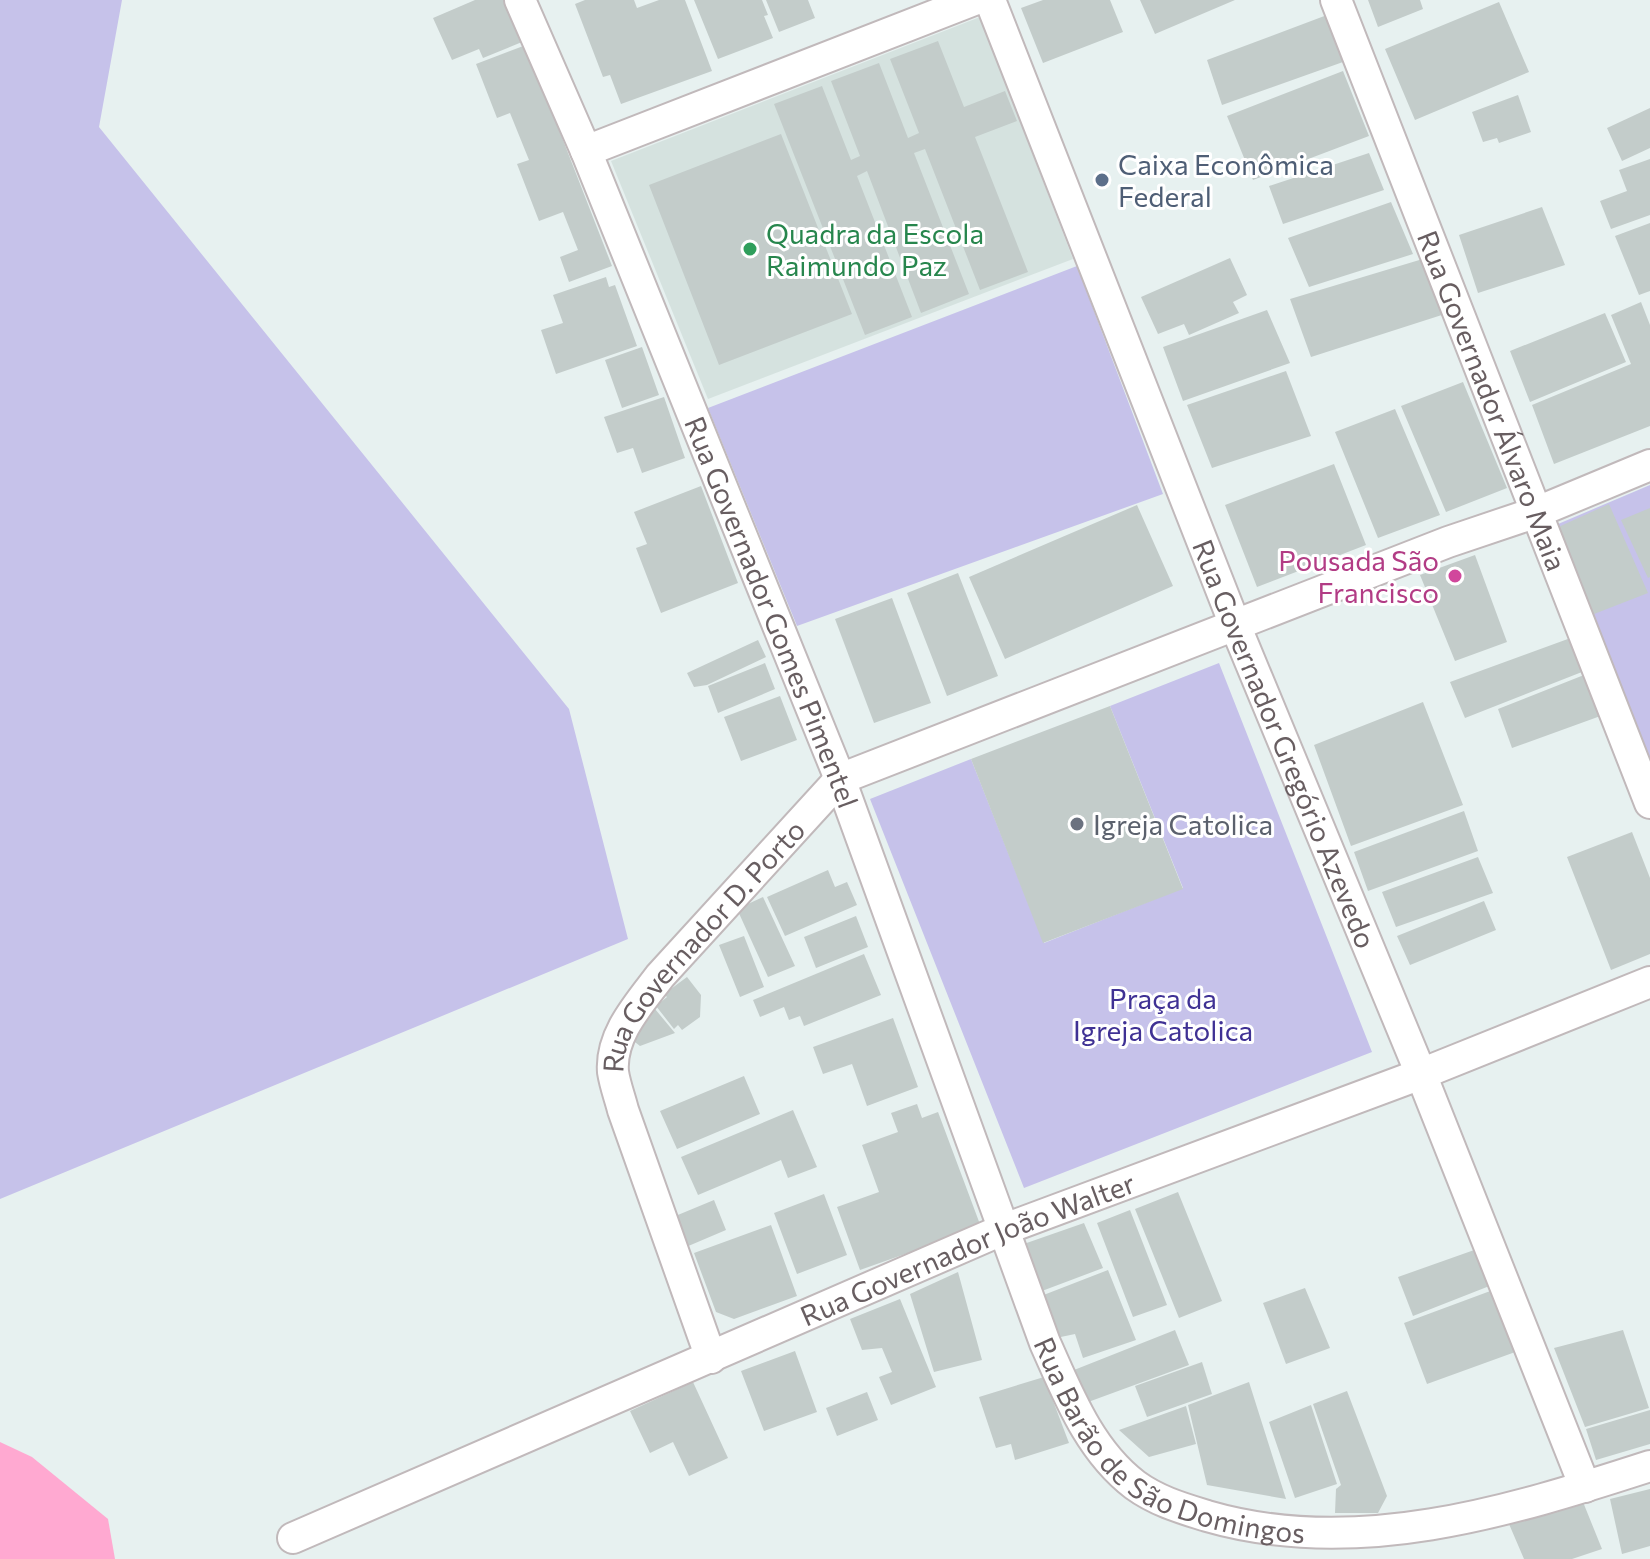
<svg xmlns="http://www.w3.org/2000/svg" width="1650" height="1559" font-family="Commissioner,sans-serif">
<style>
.education{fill:#d5e2df}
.green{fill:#c6c2ea}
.water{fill:#ffa9d1}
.building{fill:#c3ccca}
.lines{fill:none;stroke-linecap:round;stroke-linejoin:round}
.street-casing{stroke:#c1b9bb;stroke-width:34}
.street{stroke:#fff;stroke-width:30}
.service-dot{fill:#5c6f8a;stroke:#fff;stroke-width:3}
.leisure-dot{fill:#2e9e5b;stroke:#fff;stroke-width:3}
.hotel-dot{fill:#d1479c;stroke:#fff;stroke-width:3}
.worship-dot{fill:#6b7280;stroke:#fff;stroke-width:3}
.labels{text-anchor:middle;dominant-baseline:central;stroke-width:6;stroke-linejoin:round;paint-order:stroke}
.service-label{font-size:28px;fill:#4e5e75;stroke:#fff;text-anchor:start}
.leisure-label{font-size:28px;fill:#27864d;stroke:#fff;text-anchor:start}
.street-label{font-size:28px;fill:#685e61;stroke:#fff}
.hotel-label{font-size:28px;fill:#b23c85;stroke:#fff;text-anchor:end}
.worship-label{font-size:28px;fill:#5b616d;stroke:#fff;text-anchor:start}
.park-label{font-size:28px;fill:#3f3194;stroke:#fff}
</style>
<rect width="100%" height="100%" fill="#e7f1f0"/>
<path class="education" d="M980,17L1073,259L708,399L611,161Z"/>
<path class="green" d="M0,0H122L99,127L569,709L628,939L0,1199Z
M1077,266L1163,494L797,626L708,408Z
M1650,485V781L1551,527Z
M1219,663L1372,1052L1024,1188L870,799L971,759L1044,943L1183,888L1110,706Z"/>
<path class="water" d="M0,1442L32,1457L108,1519L115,1559H0Z"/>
<path class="building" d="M475,0H504L522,42L483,58L479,49L452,60L433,18Z
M585,0H634L637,8L659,0H685L712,71L621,104L610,75L603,77L575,4Z
M694,0H762L768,15L764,16L773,38L718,59Z
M766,0H808L815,18L779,32Z
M1043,0H1110L1123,32L1043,63L1021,8Z
M1140,0H1235L1155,34Z
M1368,0H1420L1423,9L1378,27Z
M1499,2L1529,72L1415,120L1385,49Z
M1327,15L1343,62L1222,105L1207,60Z
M938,41L964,107L1005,91L1017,121L975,137L1028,272L980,290L925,149L914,153L969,294L921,313L867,171L857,176L912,317L865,335L774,104L822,86L851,160L860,156L831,81L879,63L908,138L919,133L890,59Z
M526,45L612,266L569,282L560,257L578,250L563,212L539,221L517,164L529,160L510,113L497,118L476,64Z
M1343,71L1369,136L1253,180L1227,116Z
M1518,95L1531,132L1499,143L1497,138L1483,142L1472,112Z
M1650,108V148L1622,161L1607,128Z
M781,134L852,314L719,365L649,185Z
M1369,153L1384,190L1283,224L1269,186Z
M1650,159V215L1611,229L1600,201L1627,191L1619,170Z
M1391,202L1413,254L1309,287L1288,238Z
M1542,207L1565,265L1478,293L1459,235Z
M1650,223V291L1639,295L1615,236Z
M1230,258L1247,295L1233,302L1239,313L1189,335L1184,324L1158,334L1141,297Z
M1426,258L1448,313L1311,357L1290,299Z
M606,277L609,287L615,285L637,346L556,374L541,330L563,323L553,295Z
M1641,302L1650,325V426L1554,464L1532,405L1631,364L1611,315Z
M1267,310L1290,363L1183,401L1163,347Z
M1605,313L1626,362L1530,402L1510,351Z
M642,347L659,395L622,408L605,360Z
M1286,371L1311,436L1212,468L1187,405Z
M1463,382L1507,488L1446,512L1401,406Z
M664,397L685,458L642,473L633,448L617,453L604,417Z
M1395,409L1440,515L1378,538L1335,432Z
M1334,464L1366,545L1257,587L1225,505Z
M701,486L738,583L661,613L636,548L647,544L634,512Z
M1609,504L1648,593L1589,616L1554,529Z
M1137,505L1173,586L1005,659L969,577Z
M1650,508V577L1648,578L1621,520Z
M1475,555L1507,642L1455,661L1420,575Z
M958,573L998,676L947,696L907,593Z
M892,598L931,703L874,723L835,619Z
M1576,636L1587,670L1465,718L1450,682Z
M758,640L766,657L707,685L694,687L687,673Z
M765,663L775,689L718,713L708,686Z
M1589,673L1606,714L1512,748L1498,709Z
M780,696L797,740L741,761L724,717Z
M1423,702L1463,805L1351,846L1314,745Z
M1110,706L1183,889L1043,943L971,759Z
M1464,811L1478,851L1368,891L1354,852Z
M1632,832L1650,878V954L1611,970L1567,857Z
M1478,857L1493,893L1396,927L1382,892Z
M828,870L835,887L847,882L857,905L785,936L767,897Z
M763,897L795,966L768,977L737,909Z
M1484,901L1496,930L1410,965L1397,936Z
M856,916L868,947L816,968L804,937Z
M744,936L764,987L740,997L719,945Z
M864,954L881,995L804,1026L800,1016L789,1020L784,1007L760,1017L753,1000Z
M687,977L701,995L700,1017L682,1030L678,1025L674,1029L656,1006L667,997L664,994Z
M655,1009L675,1033L640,1046L631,1039Z
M893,1018L918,1087L867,1106L852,1064L823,1074L813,1047Z
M744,1076L760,1114L677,1149L660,1111Z
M917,1104L922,1118L938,1112L981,1227L860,1270L837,1207L879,1192L862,1145L898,1132L891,1113Z
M793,1110L817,1167L788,1178L781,1160L698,1195L681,1157Z
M1178,1192L1222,1301L1179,1318L1135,1209Z
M824,1194L847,1255L797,1274L774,1213Z
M714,1200L726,1230L686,1247L673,1217Z
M1130,1210L1167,1305L1133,1317L1097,1223Z
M1084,1223L1103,1268L1034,1294L1018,1246Z
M771,1225L797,1296L734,1319L716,1312L694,1253Z
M1477,1249L1492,1285L1413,1316L1398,1277Z
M1108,1270L1136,1340L1083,1358L1075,1334L1056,1338L1041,1296Z
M958,1272L982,1360L934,1372L910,1294Z
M1305,1288L1330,1348L1286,1364L1263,1303Z
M1493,1290L1518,1351L1427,1384L1404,1323Z
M900,1299L936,1387L891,1405L879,1377L892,1372L882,1348L862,1350L850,1319Z
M1175,1330L1189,1365L1080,1405L1069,1372Z
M1623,1330L1649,1408L1585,1427L1554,1348Z
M795,1351L817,1412L764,1431L741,1371Z
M1202,1362L1212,1394L1147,1417L1135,1386Z
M1044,1377L1069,1443L1015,1460L1011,1444L996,1448L979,1397Z
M693,1382L728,1458L689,1476L673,1442L650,1453L630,1411Z
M1249,1382L1286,1499L1207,1485L1188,1405Z
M1347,1391L1387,1496L1378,1513H1335L1336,1489L1341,1485L1313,1404Z
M867,1392L878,1420L837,1436L826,1408Z
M1311,1405L1337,1484L1295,1498L1269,1422Z
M1186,1406L1196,1444L1149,1457L1119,1430Z
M1650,1410V1444L1596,1460L1586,1429Z
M1650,1489V1546L1622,1554L1610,1499Z
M1583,1502L1602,1549L1572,1559H1524L1509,1524Z"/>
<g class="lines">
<defs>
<g id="street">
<path id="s1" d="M520,0L586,151L840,779L1045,1343C1068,1394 1089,1450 1135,1485C1157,1501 1181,1508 1207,1516C1355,1559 1508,1512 1650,1466"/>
<path id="s2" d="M990,0L1235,625L1421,1074L1585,1487"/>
<path id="s3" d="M1336,0L1650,803"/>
<path d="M586,151L974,0"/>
<path id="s4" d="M711,1358L623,1110C620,1098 615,1085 613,1072C610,1035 639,1004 660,976L840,779L1448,542L1537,512L1650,465"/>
<path id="s5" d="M293,1538L1002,1230L1421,1074L1650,982"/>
</g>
</defs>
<use href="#street" class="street-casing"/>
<use href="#street" class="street"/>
</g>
<circle class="service-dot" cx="1102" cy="180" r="8"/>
<circle class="leisure-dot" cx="750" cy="249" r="8"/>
<circle class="hotel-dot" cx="1455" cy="576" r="8"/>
<circle class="worship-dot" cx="1077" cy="824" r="8"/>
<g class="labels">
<g class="service-label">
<text x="1118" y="164">Caixa Econômica<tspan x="1118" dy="32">Federal</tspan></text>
</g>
<g class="leisure-label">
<text x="766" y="233">Quadra da Escola<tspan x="766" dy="32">Raimundo Paz</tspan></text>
</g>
<g class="street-label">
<text stroke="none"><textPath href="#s3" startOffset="430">Rua Governador Álvaro Maia</textPath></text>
<text stroke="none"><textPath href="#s1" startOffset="662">Rua Governador Gomes Pimentel</textPath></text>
<text stroke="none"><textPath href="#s2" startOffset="800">Rua Governador Gregório Azevedo</textPath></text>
<text stroke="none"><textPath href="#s4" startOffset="460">Rua Governador D. Porto</textPath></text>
<text stroke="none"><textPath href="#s5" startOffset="734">Rua Governador João Walter</textPath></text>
<text stroke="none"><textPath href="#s1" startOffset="1614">Rua Barão de São Domingos</textPath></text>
</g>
<g class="hotel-label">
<text x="1439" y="560">Pousada São<tspan x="1439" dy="32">Francisco</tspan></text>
</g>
<g class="worship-label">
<text x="1093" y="824">Igreja Catolica</text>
</g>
<g class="park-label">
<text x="1163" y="998">Praça da<tspan x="1163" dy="32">Igreja Catolica</tspan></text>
</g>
</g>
</svg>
